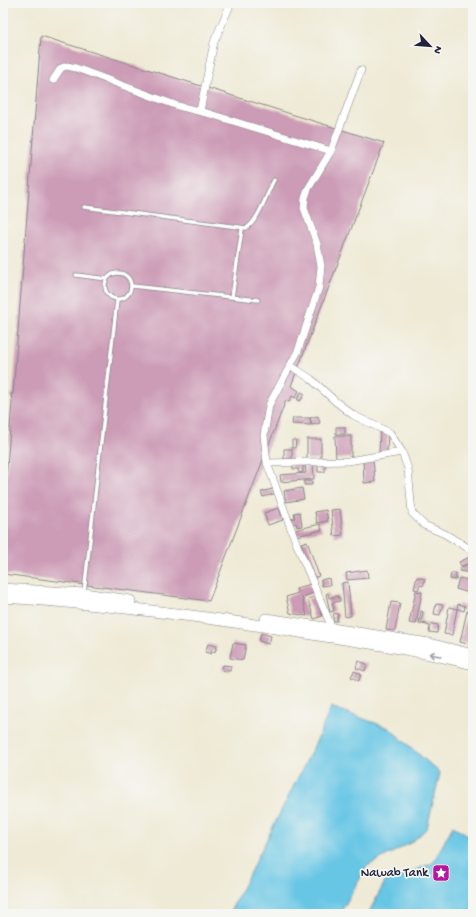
<svg xmlns="http://www.w3.org/2000/svg" width="476" height="917" font-family="'Gochi Hand',sans-serif">
<style>
.water{fill:#67c6e5;stroke:#447490}
.building{fill:#cc9bb6}
.lines{fill:none;stroke-linecap:round;stroke-linejoin:round}
.service-casing{stroke:#888688;stroke-width:5}
.minor-casing{stroke:#888688;stroke-width:8}
.primary-casing{stroke:#888688;stroke-width:12}
.service{stroke:#fff;stroke-width:3.5}
.minor{stroke:#fff;stroke-width:7}
.primary{stroke:#fff;stroke-width:11}
.oneway{stroke:#9c9ca7}
.labels{text-anchor:middle;dominant-baseline:central;stroke-width:3.5;stroke-linejoin:round;paint-order:stroke}
.poi-label{font-size:13px;fill:#22223b;stroke:#f6f6f2;text-anchor:end}
</style>
<rect width="100%" height="100%" fill="#f6f6f2"/>
<filter id="ink" filterUnits="userSpaceOnUse"><feTurbulence type="fractalNoise" baseFrequency=".025" numOctaves="2"/><feDisplacementMap in="SourceGraphic" scale="8" xChannelSelector="R" yChannelSelector="G"/><feConvolveMatrix kernelMatrix="1 2 1 2 8 2 1 2 1" color-interpolation-filters="sRGB"/></filter>
<filter id="wash" filterUnits="userSpaceOnUse"><feTurbulence type="fractalNoise" baseFrequency=".012" numOctaves="4" result="noise"/><feDisplacementMap in="SourceGraphic" scale="16" xChannelSelector="R" yChannelSelector="G"/><feGaussianBlur stdDeviation="0.9" result="paint"/><feColorMatrix in="noise" values="0 0 0 0 0 0 0 0 0 0 0 0 0 0 0 0 0 1.4 0 .05"/><feComposite in="paint" operator="in"/></filter>
<g filter="url(#wash)">
<rect width="100%" height="100%" fill="#efead5"/>
<path class="water" d="M331,707L389,728L440,773L427,828L412,842L367,866L340,914H229L319,736Z
M453,826L473,838V914H368L385,882L433,863Z"/>
<g id="blocks">
<path class="building" d="M41,36L384,143L291,386L299,391L295,398L292,396L289,402L286,400L209,601L3,574V519L12,402L11,394H13Z
M301,392L305,394L300,401L297,399Z
M318,416L320,423L312,425L310,418Z
M293,418H310L311,425L292,424Z
M336,427H345V434H336Z
M380,432H388L387,452H379Z
M335,436H351V458L336,459Z
M307,439H321V459H307Z
M292,440H296L295,448H292Z
M284,449H292V459H284Z
M363,459H373L375,482L364,483Z
M313,462L314,479L281,482L280,475L306,473L305,463Z
M292,463H303V472L299,473L298,469H293Z
M318,463H325V472H318Z
M304,481H312V485H304Z
M276,488L277,493L263,497L261,492Z
M302,488L304,499L286,502L284,491Z
M279,508L283,520L268,525L264,513Z
M340,509L343,535L334,536L331,510Z
M326,510L328,521L317,523L315,512Z
M300,512L302,526L297,527L296,523L291,524L290,519L295,518L294,513Z
M320,524L322,530L296,536L295,530Z
M307,541L319,576L313,578L301,543Z
M472,556L473,561L461,566L459,562Z
M473,563L471,573L459,571L461,567Z
M367,570L368,578L347,580L346,573Z
M451,573H456V580L450,579Z
M417,577L425,579L423,586L420,585L418,590L414,589Z
M329,578L330,585L322,586L321,580Z
M459,578L469,580L467,587L470,588L469,593L456,589Z
M348,582L351,616L345,617L342,583Z
M310,584L313,593L302,597L307,616L290,613L286,597L298,593L296,589Z
M416,591L422,592L416,624L409,623Z
M328,593L329,598L338,596L340,601L332,603L334,611L330,612L326,594Z
M316,596L322,616L314,619L308,599Z
M391,602L400,603L395,631L386,630Z
M436,604L443,605L440,615L434,614Z
M458,604L465,606L464,611L457,609L452,635L444,634L449,607L457,609Z
M421,611L423,612L421,622L438,625L437,633L429,632L430,626L419,623Z
M467,611L473,612L472,635H473V645L460,642Z
M334,613L338,614L337,621H333Z
M261,633L271,636L269,644L259,641Z
M233,643L246,645L243,660L230,658Z
M208,644L217,646L215,652L212,651L211,654L205,652Z
M358,661L367,664L365,671L356,668Z
M223,665L231,666L230,671L222,670Z
M354,671L361,674L359,681L351,677Z"/>
</g>
</g>
<g filter="url(#ink)">
<use href="#blocks" fill-opacity="0" stroke="#888688" stroke-width="1"/>
<g class="lines">
<defs>
<path id="service" d="M84,207L246,228C257,224 268,191 274,180
M105 286a13 13 0 1 1 26 0a13 13 0 1 1-26 0Z
M76,275L107,279
M132,286L258,300
M232,297L242,229
M84,593L117,300"/>
<path id="minor" d="M53,80L61,68L67,66L76,68L178,106L210,114L331,151
M200,111L214,42L231,3
M291,366L311,379L335,401L353,415L390,433L402,452L408,469L412,513L424,525L445,534L473,551
M267,463L348,461L402,452
M332,628L297,545L267,463L264,435L269,405L298,351L319,287L321,266L317,244L304,208L305,198L308,189L331,151L361,70"/>
<path id="primary" d="M3,589L84,594L130,601
M3,597C107,604 210,617 312,634C366,642 420,650 473,664
M266,619L429,644L473,655"/>
</defs>
<use href="#service" class="service-casing"/>
<use href="#minor" class="minor-casing"/>
<use href="#primary" class="primary-casing"/>
<use href="#service" class="service"/>
<use href="#minor" class="minor"/>
<use href="#primary" class="primary"/>
</g>
<defs><path id="oneway-shaft" d="M-6 0H5M1.5-3L5.5 0L1.5 3" fill="none" stroke-width="1.6" stroke-linecap="round" stroke-linejoin="round"/></defs>
<use class="oneway" href="#oneway-shaft" transform="translate(435 655) rotate(-168)"/>
</g>
<defs>
<symbol id="sight-square" viewBox="-11 -11 22 22"><rect x="-9" y="-9" width="18" height="18" rx="4" fill="#b5179e" stroke="#f6f6f2"/><path d="M0-6L1.8-2.2L6-1.7L2.9 1.2L3.7 5.4L0 3.3L-3.7 5.4L-2.9 1.2L-6-1.7L-1.8-2.2Z" fill="#fff"/></symbol>
</defs>
<g fill-rule="evenodd">
<use href="#sight-square" x="431" y="863" width="20" height="20"/>
</g>
<g class="labels">
<g class="poi-label">
<text x="428" y="873">Nawab Tank</text>
</g>
</g>
<rect width="476" height="917" fill="none" stroke="#f6f6f2" stroke-width="16"/>
<g transform="translate(430 46) rotate(116)" stroke="#f6f6f2" stroke-width="3" paint-order="stroke">
<path d="M0-3L7 15L0 10L-7 15Z" fill="#22223b"/>
<text y="-6" font-size="11" font-weight="bold" text-anchor="middle" fill="#22223b">N</text>
</g>
</svg>
